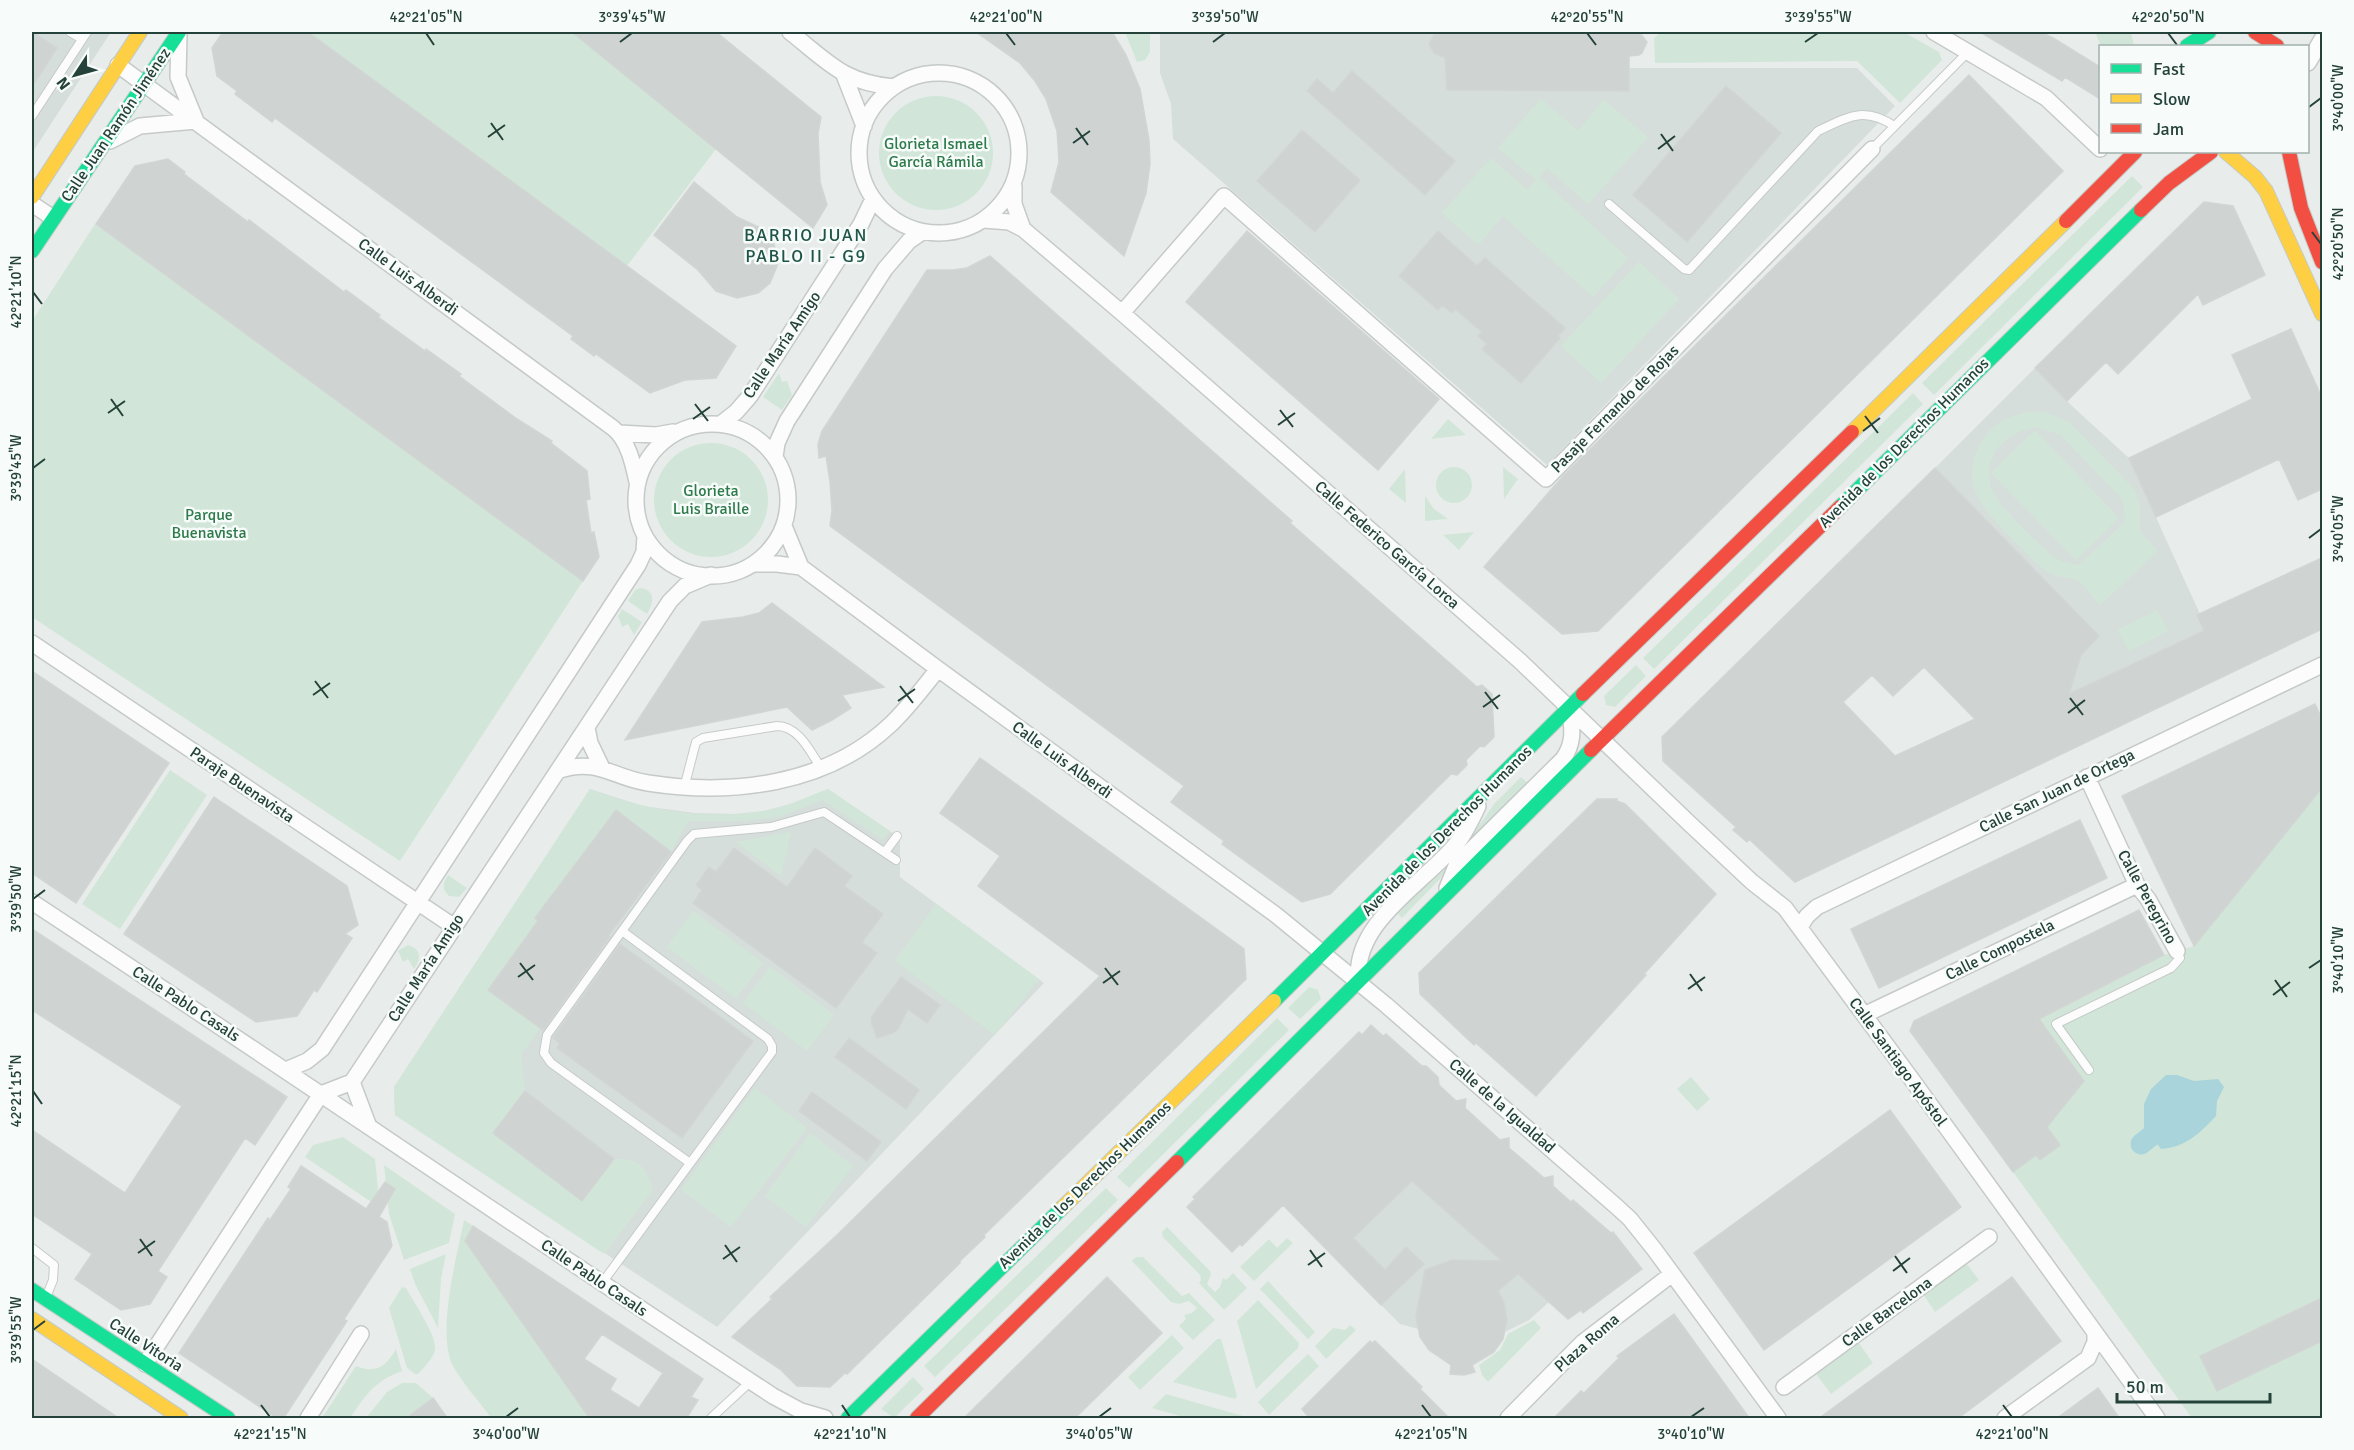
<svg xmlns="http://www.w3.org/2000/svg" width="2354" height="1450" font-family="Signika,sans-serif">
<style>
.built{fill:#d6dedb}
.green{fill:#d1e6d8;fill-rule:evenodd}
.water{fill:#a9d4db}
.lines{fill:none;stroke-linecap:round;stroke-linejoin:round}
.canal{stroke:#a9d4db;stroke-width:21}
.building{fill:#cfd4d2;stroke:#d1d6d4;stroke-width:1.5;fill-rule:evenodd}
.lane-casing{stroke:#c5cac8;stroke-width:10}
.street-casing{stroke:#c5cac8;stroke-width:18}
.fast-casing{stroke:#c3cbc8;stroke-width:16}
.slow-casing{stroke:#c3cbc8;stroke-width:16}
.jam-casing{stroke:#c3cbc8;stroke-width:16}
.lane{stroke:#fcfcfc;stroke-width:8}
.street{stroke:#fcfcfc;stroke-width:15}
.fast{stroke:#16e098;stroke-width:14}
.slow{stroke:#ffcf43;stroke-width:14}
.jam{stroke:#f24e42;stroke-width:14}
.ticks{fill:none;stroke:#24423a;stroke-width:2}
.labels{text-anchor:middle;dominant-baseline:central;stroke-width:5;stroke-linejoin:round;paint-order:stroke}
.street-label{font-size:16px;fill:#24423a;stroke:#f7fbf9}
.park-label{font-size:16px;fill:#2d7a4b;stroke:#f7fbf9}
.neighbourhood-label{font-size:18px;letter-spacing:1.5px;fill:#1f5548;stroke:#f7fbf9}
.neatline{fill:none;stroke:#24423a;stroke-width:2}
.ticks-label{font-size:15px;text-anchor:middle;fill:#24423a}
</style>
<rect width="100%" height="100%" fill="#e8edeb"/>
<path class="built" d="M32,32H111L32,153Z
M1160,32H1444L1434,35L1429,44L1434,53L1445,58L1447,90L1628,91L1629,68H1857L1895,106L1547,465L1173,139L1171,104L1160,73Z
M2035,368L2072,406L2129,458L2200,614L2225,675L2087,742L1878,525Z
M590,789L643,806L695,813L734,814L764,811L791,804L828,789L900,838V877L1044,983L717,1327L395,1115L394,1087Z
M1379,1152L1549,1302L1529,1320L1505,1332L1507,1319L1504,1303L1416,1316L1418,1329L1400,1324L1304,1227Z"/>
<path class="green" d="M308,32H573L716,149L627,266Z
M1125,32H1150V52L1145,60L1137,62Z
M1661,32L1907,34L1939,52L1942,60L1900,103L1857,61L1655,63L1654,38Z
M2095,32H2131L2134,46H2101Z
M879 153a57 57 0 1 1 114 0a57 57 0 1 1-114 0Z
M1541,99L1578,131L1604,100L1648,137L1588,204L1547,168L1539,177L1628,258L1593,297L1503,216L1478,245L1442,213L1491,158L1527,190L1536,180L1498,148Z
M2132,176L2143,187L1934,395L1922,383Z
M95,224L583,581L400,861L32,617V321Z
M1639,262L1679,299L1601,383L1561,346Z
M779,373L782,382L787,381L792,395L782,410L763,397Z
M1913,393L1923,404L1654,669L1643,658Z
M2030,412H2045L2069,422L2134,489L2140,506V532L2158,551L2100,605C2093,598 2086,586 2078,581C2069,576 2057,578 2048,572C2035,563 2025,552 2014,541C1990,515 1960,490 1977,451C1987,427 2006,416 2030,412ZM2037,427L2060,434L2121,498L2124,506L2125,522L2079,565C2072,564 2064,563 2057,559C2046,553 2001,507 1995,496C1976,462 2003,431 2037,427Z
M1448,419L1466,435L1431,439Z
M2035,430L2119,518L2076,560L1991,473Z
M654 500a57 57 0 1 1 114 0a57 57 0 1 1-114 0Z
M1436 485a18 18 0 1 1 36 0a18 18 0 1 1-36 0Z
M1503,467L1518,479L1504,499Z
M1405,469L1406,503L1389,489Z
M1425,496L1434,509L1448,519L1425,521Z
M1474,532L1459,550L1443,535Z
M640,588C656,590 654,603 647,614L628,601L635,590Z
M622,609L642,622L634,635L628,624L622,627L618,616Z
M2157,610L2168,631L2129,651L2118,630Z
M1636,665L1646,676L1615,707L1606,705L1604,696Z
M170,770L207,795L120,929L82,904Z
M1521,777L1528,783L1472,838L1456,856L1439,880L1402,918L1398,914L1469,839L1495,803Z
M2322,788V1298L2201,1356L2218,1391L2322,1341V1418H2192L2013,1172L2036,1155L2040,1160L2060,1145L2047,1127L2084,1081L2039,1019L2164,955L2194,946Z
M590,789C644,810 705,821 763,811C786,807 807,797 828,789L890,831L883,840L823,800L778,817L739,821H688L671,852L616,811L535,918L538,921L488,989L540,1028L521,1055L525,1091L493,1133L582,1200L614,1159C640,1159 645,1166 653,1190L604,1254L395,1115L394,1087Z
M791,832L781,876L736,842Z
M448,875L467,888L459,897L449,896C441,889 443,883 448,875Z
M936,904L1039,979L995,1035L895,961Z
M693,911L763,963L736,998L667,947Z
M408,945C422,949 421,959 414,969L408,959L403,962L398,951Z
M770,967L834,1015L807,1051L743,1003Z
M1309,987L1318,990L1321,999L1300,1019L1288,1008Z
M1277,1018L1289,1030L1129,1188L1117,1177Z
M1691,1077L1710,1099L1697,1111L1677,1089Z
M755,1088L807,1128L731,1227L681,1190Z
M810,1133L853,1166L806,1227L765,1196Z
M343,1137L375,1159L380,1208L305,1157L313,1145Z
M384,1165L455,1214L449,1243L404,1260L389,1214Z
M1106,1188L1118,1200L935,1377L924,1366Z
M464,1220L473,1226L465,1241L590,1418H491C479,1401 463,1384 453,1366C436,1333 457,1256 464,1220Z
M1167,1227L1210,1271L1211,1275L1207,1284L1215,1292L1220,1287L1223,1278L1226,1280L1233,1273L1247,1288L1224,1310L1199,1283L1201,1280L1200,1275L1163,1237L1162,1232Z
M1287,1238L1293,1243L1254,1281L1240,1267L1269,1239L1277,1248Z
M446,1254L441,1279L438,1328L415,1284L410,1269Z
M1136,1257H1143L1182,1296L1189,1293L1215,1320L1193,1340L1179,1326L1186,1319L1184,1315L1192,1313L1197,1308L1189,1301L1179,1304L1171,1302L1132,1261Z
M1966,1263L1979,1280L1935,1312L1923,1294Z
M1268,1281L1315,1332L1308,1339L1260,1289Z
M402,1287L406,1288C413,1301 438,1337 435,1350C433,1359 424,1367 418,1374H415L407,1368L389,1308Z
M1258,1300L1299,1343L1298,1348L1256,1389L1237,1321Z
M1534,1320L1541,1328L1488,1382L1482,1375L1479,1365L1500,1350L1508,1334Z
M1350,1325L1356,1330L1326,1359L1315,1346L1333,1328L1345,1330Z
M1172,1335L1184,1348L1140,1390L1128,1377Z
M1217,1339H1221L1237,1396L1235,1399L1173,1382Z
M1858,1342L1873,1363L1831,1394L1816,1374Z
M396,1349L402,1371C373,1382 367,1394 350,1418H322L356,1366C377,1374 386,1366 396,1349Z
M1308,1354L1319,1366L1269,1415L1258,1402Z
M913,1377L924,1389L894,1418L881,1409Z
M402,1383H416L433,1398L405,1418H366L387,1392Z
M1166,1394L1243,1416L1246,1418H1187L1152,1408Z"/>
<path class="water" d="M2166,1075H2177L2194,1081L2218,1079L2224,1087L2217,1101L2216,1116C2200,1133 2186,1147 2161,1149L2144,1127V1104L2151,1089Z"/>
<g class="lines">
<path class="canal" d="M2141,1144L2151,1136"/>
</g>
<path class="building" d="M32,32L57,48L32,87Z
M223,32H308L736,346L716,378L685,380L650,393L596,354L594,356L571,339L573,336L275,118L272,122L235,94L237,91L217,76L212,48Z
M572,32H716L821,117L818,133L820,182L827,205L813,228Z
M976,32H1112L1126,55L1140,89L1149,140L1150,164L1146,193L1124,256L1051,192L1059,162L1058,145L1057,131L1046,99L1035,81L1020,63Z
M1444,32H1631L1640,33L1647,42L1642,53L1639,55L1629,56V91L1447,90L1445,58L1434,53L1429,44L1434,35Z
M1980,32H2041L2053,38L2100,67V99L2065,77L2062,81Z
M1352,71L1455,161L1425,195L1307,91L1317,79L1333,93Z
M1969,75L2063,171L1598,631L1562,634L1484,567L1563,476Z
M1726,86L1781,133L1687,242L1633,195Z
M1302,130L1360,180L1315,232L1257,181Z
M168,159L185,172L184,174L248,222L249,220L344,292L346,290L369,307L380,315L378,317L425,351L426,349L461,374L459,376L517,419L552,441L551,443L587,471L590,499L586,500L591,533L594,532L599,557L583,581L96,224L135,166Z
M694,182L737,217L763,229L773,241L778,258L777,266L770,283L758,293L737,298L716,291L698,270L654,235Z
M2204,202L2233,206L2265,275L2203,305L2198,294L2118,374L2106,362L2067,401L2035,368Z
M1247,231L1439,399L1378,470L1186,302Z
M1438,231L1477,266L1485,258L1565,328L1558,336L1560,338L1521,383L1482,349L1487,344L1478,336L1482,332L1455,309L1452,313L1442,305L1438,310L1399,276Z
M990,256L1292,521L1290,523L1477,687L1482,685L1492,694L1494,737L1484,747L1480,746L1466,760L1467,765L1457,775L1451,774L1330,894L1302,902L1222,844L1224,841L1171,802L1184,786L830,526L832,510L830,482L826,456L819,458L818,444L822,431L927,270H953L967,268Z
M2291,329L2322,398V489L2298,500L2279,459L2156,517L2129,458L2252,399L2232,355Z
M1935,468L2099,636L2081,655L2069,694L2204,631L2197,615L2322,558V629L1795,882L1749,839L1747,842L1733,830L1736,827L1663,761L1662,737ZM1924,667L1975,719L1895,756L1843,702L1872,675L1893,696Z
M772,603L884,687L842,695L851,708L832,720L812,730L787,707L625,740L702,622L743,617L759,613Z
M32,671L169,763L76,903L32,873Z
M2315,704L2322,719V788L2194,946L2122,796Z
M980,758L1244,949L1246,979L984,1235L985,1237L960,1261V1263L847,1374L845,1373L830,1387L797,1386L781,1370L732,1337L772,1299L770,1297L837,1235L1100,976L978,886L1000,856L940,813Z
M214,797L347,886L358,925L345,934L352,938L317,992L314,990L297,1016L256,1022L124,934Z
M1597,799H1617V801L1625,804L1716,894L1644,974L1646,975L1536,1096L1476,1043L1474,1045L1420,994L1419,973Z
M616,810L671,852L608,936L610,937L543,1030L488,990L538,921L535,918Z
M2080,820L2107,878L1879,988L1851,929Z
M734,848L787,887L815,848L852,876L844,886L883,914L862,942L877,953L836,1008L693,903L702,890L696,885L709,867L716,872Z
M2139,910L2164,955L2039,1019L2084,1081L2047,1127L2060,1145L2040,1160L2036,1155L2013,1172L1910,1031L1914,1021Z
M32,929L287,1097L255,1145L245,1138L158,1271L167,1277L150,1304L121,1310L75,1279L92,1254L32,1214V1130L125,1193L182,1106L32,1010Z
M620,944L753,1041L682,1138L557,1048L560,1044L553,1038Z
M901,977L940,1005L927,1023L908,1009L898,1029L893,1033L877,1038L871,1022L872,1016Z
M1371,1025L1383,1036L1386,1034L1422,1066H1426L1438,1077L1439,1085L1456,1101L1466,1099L1465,1108L1500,1140L1509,1138V1148L1544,1178L1553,1176V1186L1571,1202L1573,1200L1611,1233L1613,1232L1642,1269L1583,1313L1581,1310L1568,1319L1518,1274L1498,1291L1504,1303L1507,1319L1503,1339L1494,1352L1472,1365L1475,1372L1464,1375L1450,1374L1451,1365L1429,1350L1420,1337L1416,1316L1425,1270L1452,1260L1502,1261L1412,1181L1353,1238L1385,1270L1406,1247L1424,1264L1381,1305L1283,1205L1242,1246L1240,1244L1232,1252L1187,1207L1195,1199L1193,1197L1359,1032L1362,1035Z
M849,1038L919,1090L906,1109L835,1057Z
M525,1091L614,1159L582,1201L493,1133Z
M812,1092L881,1142L867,1161L799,1111Z
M1890,1110L1961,1207L1764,1350L1694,1253Z
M301,1166L366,1209L385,1182L395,1189L379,1217L387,1222L392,1246L344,1319L347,1321L283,1419H278L179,1353L268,1218L270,1220L291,1189L288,1187Z
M473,1226L703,1379L691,1397L698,1400L686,1419H590L465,1241ZM602,1334L663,1373L639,1408L610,1390L616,1379L584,1359Z
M1107,1277L1162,1333L1074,1419H963Z
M2012,1277L2061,1341L1957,1419H1818Z
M2322,1298V1341L2217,1391L2200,1356Z
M1674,1314L1750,1419H1553L1581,1391L1584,1393L1619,1358L1617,1356Z
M1370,1341L1372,1343L1375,1341L1422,1387L1420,1389L1450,1419H1310L1302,1409Z
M32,1359L120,1419H32Z
M2098,1388L2120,1419H2056Z
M433,1398L448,1419H405Z"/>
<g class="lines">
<defs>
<path id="lane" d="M70,32L82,39
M32,116L87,32
M1872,149L1968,52
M1609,204L1684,269L1689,270L1818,131C1848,117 1864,106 1894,126
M684,788L696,742L703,738L777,726C799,726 811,753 821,768
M885,852L897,836
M622,931L547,1035L544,1053L551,1063L690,1163
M2089,1070L2056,1024L2171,968L2180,958L2177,951
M32,1248L54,1265L53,1280L47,1295
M602,1283L772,1052V1046L768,1039L622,931L687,841L694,834L771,827L824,812L896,860
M711,1418L750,1382"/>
<path id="street" d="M790,32C828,62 844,83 894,87
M1934,32L2046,98L2100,149
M179,35L178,77L196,121
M2308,63L2322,39
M118,65L613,428C628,440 633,463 637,482
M859 153a80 80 0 1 1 160 0a80 80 0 1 1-160 0Z
M844,75L864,126
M110,141L140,126L196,121
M1014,186V204L1023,229
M32,204L53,218
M984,220L1009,222L1023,229L1122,313L1520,661L1690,824L1752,882L1785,908L1910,1077L2157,1418
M1122,313L1224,196L1546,479L1872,149
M722,423L736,412L750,396L861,224L873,199
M636 500a76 76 0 1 1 152 0a76 76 0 1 1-152 0Z
M619,433L656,435L673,432
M775,457L777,443L787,421L885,269L909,241L922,232
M784,526L801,567L938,669L1276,915L1386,1005L1617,1207L1630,1219L1654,1249L1778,1418
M753,564H777L801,567
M32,643L453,926
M587,728L590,743L602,768
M560,770C599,758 613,778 648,783C732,796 826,785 890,725C908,708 922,689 938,669
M2087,777L2137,885L2148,899L2177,951
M1447,888L1456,866L1464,857L1563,759C1575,742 1572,728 1570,709
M32,902C280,1065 524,1233 773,1396L801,1411L825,1418
M1800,927L1807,916L1817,907L2322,665
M1359,982C1351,923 1425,883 1457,843C1466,832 1472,819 1478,806
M1864,1015L2137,885
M286,1070L307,1061L322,1049L638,565L644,552L645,536
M352,1082L369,1127
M145,1364L321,1094L352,1082L670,601L685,586L711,575
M1784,1387L1989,1237
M308,1418L361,1334
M1508,1418L1582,1343L1672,1274
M2005,1418L2088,1358L2095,1342V1333"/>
<path id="fast" d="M2187,46L2209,32
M32,251L179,32
M1840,507L2141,210
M1274,1001L1583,694
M1177,1162L1591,750
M32,1290L228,1418
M848,1418L1062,1208"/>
<path id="slow" d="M2226,152L2255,177L2266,191L2322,314
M32,197L140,32
M1852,432L2066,221
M1062,1208L1274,1001
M32,1319L181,1418"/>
<path id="jam" d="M2255,32L2277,46
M2289,152L2301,208L2322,262
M2141,210L2169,183L2211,152
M2066,221L2135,152
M1583,694L1852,432
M1591,750L1840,507
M917,1418L1177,1162"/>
</defs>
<use href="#lane" class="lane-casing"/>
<use href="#street" class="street-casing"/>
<use href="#fast" class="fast-casing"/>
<use href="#slow" class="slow-casing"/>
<use href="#jam" class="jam-casing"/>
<use href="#lane" class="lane"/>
<use href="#street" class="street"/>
<use href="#fast" class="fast"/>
<use href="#slow" class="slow"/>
<use href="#jam" class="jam"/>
</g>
<path class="ticks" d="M426,33L434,45M1006,33L1015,45M1587,33L1596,45M2168,33L2177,45M620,42L632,33M1213,42L1225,33M1805,42L1818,33M2309,107L2321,98M491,123L503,140M1076,128L1088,145M1661,134L1673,151M488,137L505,125M1073,143L1090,131M1658,149L1675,136M2312,232L2321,244M33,292L42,304M111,399L123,416M695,404L708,421M1280,410L1293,427M108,413L125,401M1865,416L1878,433M693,419L710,407M1278,425L1295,413M1863,431L1880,418M33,468L45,459M2309,538L2321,529M315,681L328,698M900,686L913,703M1485,692L1498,709M313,695L330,683M2070,698L2083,715M898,701L915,689M1483,707L1500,695M2068,713L2085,700M33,899L45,890M520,963L533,980M1105,968L1118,985M2309,968L2321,960M1690,974L1702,991M518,977L535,965M2275,980L2287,997M1103,983L1120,971M1688,989L1705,977M2273,995L2290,982M33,1091L42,1104M140,1239L152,1256M725,1245L737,1262M1310,1250L1322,1267M138,1253L155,1241M1895,1256L1907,1273M723,1259L740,1247M1308,1265L1325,1253M1893,1271L1910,1258M33,1330L45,1321M261,1405L270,1417M842,1405L850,1417M1422,1405L1431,1417M2003,1405L2012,1417M506,1417L518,1408M1099,1417L1111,1408M1691,1417L1704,1408"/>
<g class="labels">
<g class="street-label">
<text transform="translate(116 125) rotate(-56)">Calle Juan Ramón Jiménez</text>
<text transform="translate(408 277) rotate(36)">Calle Luis Alberdi</text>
<text transform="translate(782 345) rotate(-56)">Calle María Amigo</text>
<text transform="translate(1615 409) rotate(-45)">Pasaje Fernando de Rojas</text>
<text transform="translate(1904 443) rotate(-45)">Avenida de los Derechos Humanos</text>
<text transform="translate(1387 545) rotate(41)">Calle Federico García Lorca</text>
<text transform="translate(1062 760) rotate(36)">Calle Luis Alberdi</text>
<text transform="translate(242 785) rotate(34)">Paraje Buenavista</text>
<text transform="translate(2057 791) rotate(-26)">Calle San Juan de Ortega</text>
<text transform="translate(1447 831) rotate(-45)">Avenida de los Derechos Humanos</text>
<text transform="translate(2147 897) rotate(61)">Calle Peregrino</text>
<text transform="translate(2000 950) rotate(-26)">Calle Compostela</text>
<text transform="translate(426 968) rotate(-57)">Calle María Amigo</text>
<text transform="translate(186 1004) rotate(33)">Calle Pablo Casals</text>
<text transform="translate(1898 1062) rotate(54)">Calle Santiago Apóstol</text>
<text transform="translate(1502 1106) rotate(41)">Calle de la Igualdad</text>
<text transform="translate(1085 1185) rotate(-44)">Avenida de los Derechos Humanos</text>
<text transform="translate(594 1278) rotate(34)">Calle Pablo Casals</text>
<text transform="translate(1887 1312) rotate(-36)">Calle Barcelona</text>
<text transform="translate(1587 1343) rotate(-41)">Plaza Roma</text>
<text transform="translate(146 1345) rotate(33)">Calle Vitoria</text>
</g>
<g class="park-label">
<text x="936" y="144">Glorieta Ismael<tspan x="936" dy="18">García Rámila</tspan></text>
<text x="711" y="491">Glorieta<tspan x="711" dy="18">Luis Braille</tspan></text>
<text x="209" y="515">Parque<tspan x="209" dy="18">Buenavista</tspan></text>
</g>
<g class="neighbourhood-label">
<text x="806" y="235">BARRIO JUAN<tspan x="806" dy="21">PABLO II - G9</tspan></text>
</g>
</g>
<rect width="2354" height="1450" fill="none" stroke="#f7fbf9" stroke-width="66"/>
<rect x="2099" y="45" width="210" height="108" fill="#f7fbf9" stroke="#a3b1ad" stroke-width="1.5"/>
<rect x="2111" y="64" width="30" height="9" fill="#16e098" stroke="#a3b1ad" stroke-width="1.5"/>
<text x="2153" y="75" font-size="18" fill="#24423a">Fast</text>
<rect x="2111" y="94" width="30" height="9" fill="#ffcf43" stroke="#a3b1ad" stroke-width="1.5"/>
<text x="2153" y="105" font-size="18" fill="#24423a">Slow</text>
<rect x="2111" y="124" width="30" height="9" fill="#f24e42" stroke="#a3b1ad" stroke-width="1.5"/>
<text x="2153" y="135" font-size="18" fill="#24423a">Jam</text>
<g transform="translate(75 75) rotate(234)" stroke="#f7fbf9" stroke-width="4.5" paint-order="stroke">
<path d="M0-4.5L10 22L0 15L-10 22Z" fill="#24423a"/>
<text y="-9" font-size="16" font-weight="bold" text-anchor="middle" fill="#24423a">N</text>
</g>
<path d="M2117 1393v9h153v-9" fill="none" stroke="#24423a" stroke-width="3"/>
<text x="2126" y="1393" font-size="18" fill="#24423a" stroke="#f7fbf9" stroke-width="4.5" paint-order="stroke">50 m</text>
<rect x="33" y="33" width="2288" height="1384" class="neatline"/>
<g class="ticks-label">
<text x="426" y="22">42°21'05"N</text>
<text x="632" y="22">3°39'45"W</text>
<text x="1006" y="22">42°21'00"N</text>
<text x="1225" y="22">3°39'50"W</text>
<text x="1587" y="22">42°20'55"N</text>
<text x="1818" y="22">3°39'55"W</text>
<text x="2168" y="22">42°20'50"N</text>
<text transform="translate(2338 98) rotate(-90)" y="5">3°40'00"W</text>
<text transform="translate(2338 244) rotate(-90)" y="5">42°20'50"N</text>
<text transform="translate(16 292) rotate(-90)" y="5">42°21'10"N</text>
<text transform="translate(16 468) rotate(-90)" y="5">3°39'45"W</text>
<text transform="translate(2338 529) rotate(-90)" y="5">3°40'05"W</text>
<text transform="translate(16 899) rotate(-90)" y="5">3°39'50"W</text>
<text transform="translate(2338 960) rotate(-90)" y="5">3°40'10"W</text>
<text transform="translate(16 1091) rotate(-90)" y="5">42°21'15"N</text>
<text transform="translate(16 1330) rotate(-90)" y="5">3°39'55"W</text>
<text x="270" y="1439">42°21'15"N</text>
<text x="506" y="1439">3°40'00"W</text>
<text x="850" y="1439">42°21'10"N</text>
<text x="1099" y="1439">3°40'05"W</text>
<text x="1431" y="1439">42°21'05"N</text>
<text x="1691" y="1439">3°40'10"W</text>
<text x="2012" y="1439">42°21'00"N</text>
</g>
</svg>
